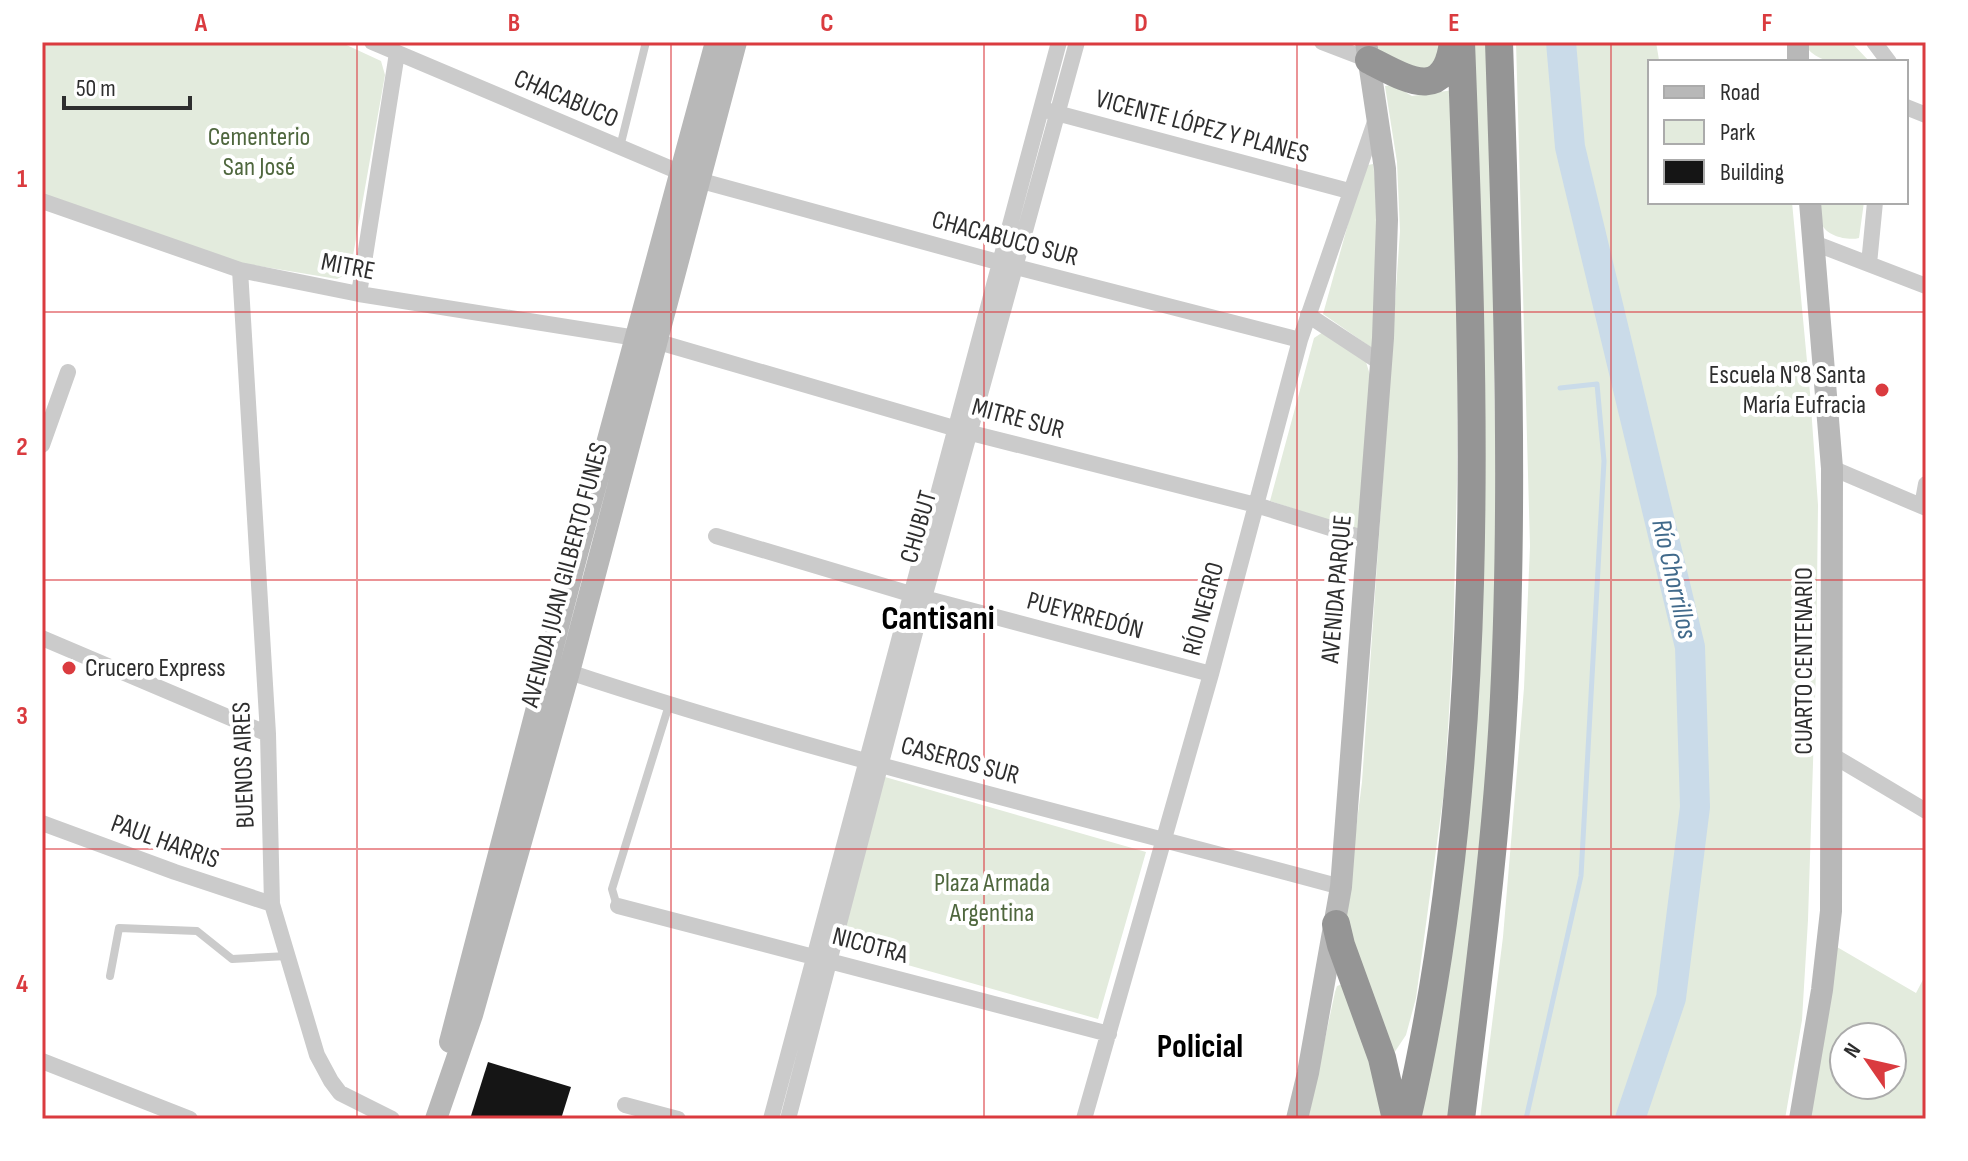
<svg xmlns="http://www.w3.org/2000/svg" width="1968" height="1161" font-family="'Sofia Sans Condensed',sans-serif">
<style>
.green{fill:#e3ebdd;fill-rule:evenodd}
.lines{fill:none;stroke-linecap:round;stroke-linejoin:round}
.stream{stroke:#cadbe9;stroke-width:5}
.river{stroke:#cadbe9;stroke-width:30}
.building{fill:#151515}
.lane{stroke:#cbcbcb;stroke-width:8}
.street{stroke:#cbcbcb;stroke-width:16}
.secondary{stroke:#b8b8b8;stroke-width:22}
.highway{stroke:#959595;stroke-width:28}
.grid{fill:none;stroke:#da3b3f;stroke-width:2;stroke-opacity:0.55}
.poi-dot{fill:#da3b3f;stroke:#fff;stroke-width:3}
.labels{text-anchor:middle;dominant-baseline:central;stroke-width:8;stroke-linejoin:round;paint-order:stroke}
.street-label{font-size:26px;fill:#2e2e2e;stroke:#fff}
.park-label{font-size:26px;fill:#4f673e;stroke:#fff}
.poi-label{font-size:26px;fill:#2e2e2e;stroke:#fff;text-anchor:end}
.water-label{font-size:28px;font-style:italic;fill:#416a8b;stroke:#fff}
.district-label{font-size:34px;font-weight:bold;fill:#000;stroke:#fff}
.neatline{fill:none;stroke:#da3b3f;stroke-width:3}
.grid-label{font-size:26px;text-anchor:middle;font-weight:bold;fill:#da3b3f}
</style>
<rect width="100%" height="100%" fill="#fff"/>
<path class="green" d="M42,42H340L381,61L385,75L351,267L347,274L337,279L241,263L42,194Z
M1377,42H1443L1438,63L1423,72L1378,52Z
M1470,42H1490L1498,667L1453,1119H1416L1458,873Z
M1516,42H1656L1659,60H1697L1650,62V202H1792L1810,393L1818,505L1816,669L1808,920L1802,1020L1785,1119H1480L1503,937L1524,688L1530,546Z
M1807,42H1851L1870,62C1847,62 1823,67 1807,48Z
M1393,85L1412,96L1453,90L1458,246L1457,480L1453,643L1448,729L1444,791L1416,998L1406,1035L1392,1056L1343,931L1362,782L1400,231L1397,162L1385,86Z
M1373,164L1381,220L1372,348L1323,314L1360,181L1368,165Z
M1820,202H1864L1859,238C1848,241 1826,236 1822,224C1819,218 1820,208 1820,202Z
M1323,332L1366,362L1370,375L1359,530L1270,501L1314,338Z
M885,777L1146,852L1098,1019L837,945Z
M1837,947L1916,993L1926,974V1115L1923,1119H1807ZM1844,1037H1892V1085H1844Z
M1343,984L1390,1119H1308L1335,992L1337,986Z"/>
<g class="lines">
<path class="stream" d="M1526,1119L1581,876L1604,461L1597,384L1560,388"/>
<path class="river" d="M1561,42L1570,147L1690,647L1695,807L1671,998L1630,1119"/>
</g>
<path class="building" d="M488,1062L571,1087L561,1119H470Z"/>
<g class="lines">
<path class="lane" d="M620,147L646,42
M617,906L612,889L669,705
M110,976L119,928L197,931L232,959L287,956"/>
<path class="street" d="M372,42L698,180L1016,267L1300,340
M1322,42L1369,60
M1874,42L1889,62
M1906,107L1926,115
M1049,111L1349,191
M42,201L240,270L359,294L655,341L971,433L1256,505L1369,540
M1814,243L1926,286
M1869,264L1875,202
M240,270L268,734L272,904L317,1055L331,1081L340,1093L392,1119
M359,294L397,53
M1308,315L1381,363
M42,445L68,372
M1832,468L1926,508
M1922,506L1926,484
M716,536L924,598L1211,674
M42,638L268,734
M569,672C823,756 1083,817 1341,887
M1832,755L1926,811
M42,823L175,872L272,904
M618,906L1109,1034
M42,1061L190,1119
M625,1105L678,1119
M771,1119L1059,42
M788,1119L924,598L1077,42
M1084,1119L1211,674L1300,340L1377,116"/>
<path class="secondary" d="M1798,62V42
M450,1042L577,554L716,42
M436,1119L472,1015L569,672L736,42
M1297,1119L1308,1073L1341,887L1383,338L1387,220L1385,169L1366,42
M1800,1119L1822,990L1831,911L1832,468L1810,202"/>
<path class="highway" d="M1369,60C1405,78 1445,105 1453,42
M1336,924L1341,945L1382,1058L1396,1119
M1407,1119C1489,766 1475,402 1461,42
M1461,1119C1478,979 1497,838 1504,697C1515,479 1506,260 1499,42"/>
</g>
<path class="grid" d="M357,42V1119M671,42V1119M984,42V1119M1297,42V1119M1611,42V1119M42,312H1926M42,580H1926M42,849H1926"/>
<g class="poi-dot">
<circle cx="1882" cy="390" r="8"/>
<circle cx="69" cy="668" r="8"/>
</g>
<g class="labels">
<g class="street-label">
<text transform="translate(566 99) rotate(23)">CHACABUCO</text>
<text transform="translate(1202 127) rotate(15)">VICENTE LÓPEZ Y PLANES</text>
<text transform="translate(1005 239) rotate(15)">CHACABUCO SUR</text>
<text transform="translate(348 267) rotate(11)">MITRE</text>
<text transform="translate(1018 419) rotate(15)">MITRE SUR</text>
<text transform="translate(919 527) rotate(-74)">CHUBUT</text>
<text transform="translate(565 575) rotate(-75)">AVENIDA JUAN GILBERTO FUNES</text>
<text transform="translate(1337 589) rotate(-85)">AVENIDA PARQUE</text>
<text transform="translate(1204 609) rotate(-75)">RÍO NEGRO</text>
<text transform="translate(1085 616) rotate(15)">PUEYRREDÓN</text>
<text transform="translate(1804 661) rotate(-90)">CUARTO CENTENARIO</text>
<text transform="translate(960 761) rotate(15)">CASEROS SUR</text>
<text transform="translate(244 765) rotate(-92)">BUENOS AIRES</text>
<text transform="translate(165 842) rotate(20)">PAUL HARRIS</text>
<text transform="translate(870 946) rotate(15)">NICOTRA</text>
</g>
<g class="park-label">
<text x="259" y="137">Cementerio<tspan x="259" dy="30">San José</tspan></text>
<text x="992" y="883">Plaza Armada<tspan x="992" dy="30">Argentina</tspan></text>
</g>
<g class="poi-label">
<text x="1866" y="375">Escuela N°8 Santa<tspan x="1866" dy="30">María Eufracia</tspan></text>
<text x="85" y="668" text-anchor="start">Crucero Express</text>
</g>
<g class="water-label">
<text transform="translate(1674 579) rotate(77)">Río Chorrillos</text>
</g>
<g class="district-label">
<text x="938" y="618">Cantisani</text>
<text x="1200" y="1046">Policial</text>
</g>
</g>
<rect width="1968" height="1161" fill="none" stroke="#ffffff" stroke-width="88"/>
<rect x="1648" y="60" width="260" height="144" fill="#ffffff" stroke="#ababab" stroke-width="2"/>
<rect x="1664" y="86" width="40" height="12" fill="#b8b8b8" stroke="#ababab" stroke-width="2"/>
<text x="1720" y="100" font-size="24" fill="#2e2e2e">Road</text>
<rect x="1664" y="120" width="40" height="24" fill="#e3ebdd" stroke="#ababab" stroke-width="2"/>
<text x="1720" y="140" font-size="24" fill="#2e2e2e">Park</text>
<rect x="1664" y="160" width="40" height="24" fill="#151515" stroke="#ababab" stroke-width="2"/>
<text x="1720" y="180" font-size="24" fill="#2e2e2e">Building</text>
<g transform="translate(1868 1061) rotate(304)"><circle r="38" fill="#ffffff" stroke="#ababab" stroke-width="2"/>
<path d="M0-6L14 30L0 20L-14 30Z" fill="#da3b3f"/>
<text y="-12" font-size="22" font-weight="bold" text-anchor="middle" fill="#2e2e2e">N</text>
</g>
<path d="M64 96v12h126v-12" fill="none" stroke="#2e2e2e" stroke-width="4"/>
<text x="76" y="96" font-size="24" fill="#2e2e2e" stroke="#ffffff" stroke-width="6" paint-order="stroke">50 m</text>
<rect x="44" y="44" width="1880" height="1073" class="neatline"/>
<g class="grid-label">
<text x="201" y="31">A</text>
<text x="514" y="31">B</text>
<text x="827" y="31">C</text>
<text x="1141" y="31">D</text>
<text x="1454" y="31">E</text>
<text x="1767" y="31">F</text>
<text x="22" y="187">1</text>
<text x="22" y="455">2</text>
<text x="22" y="724">3</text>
<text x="22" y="992">4</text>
</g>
</svg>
